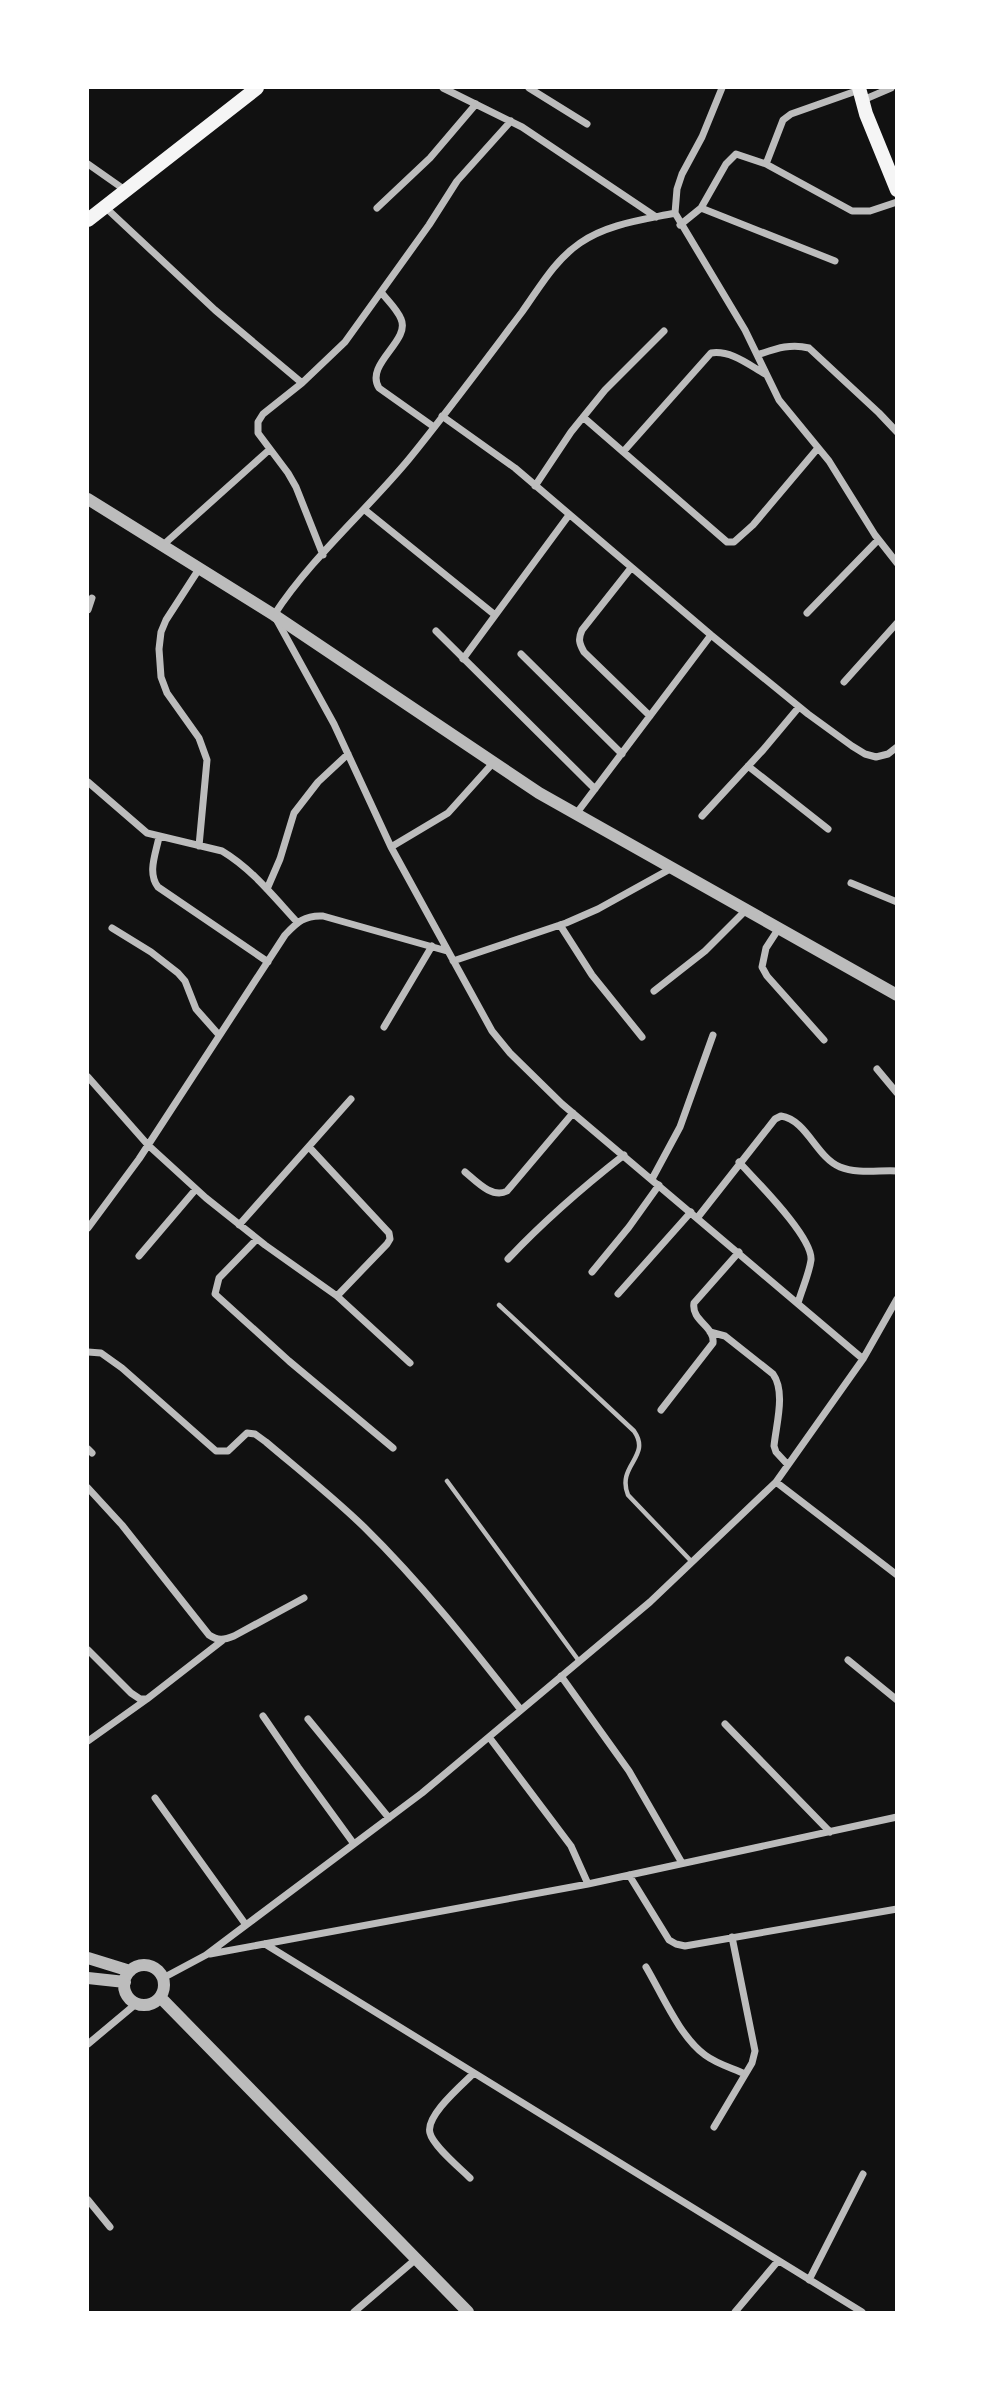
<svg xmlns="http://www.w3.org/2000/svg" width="984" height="2400" font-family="'Varela Round',sans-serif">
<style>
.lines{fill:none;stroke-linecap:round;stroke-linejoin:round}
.service{stroke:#bcbcbc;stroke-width:4.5}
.minor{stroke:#bcbcbc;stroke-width:7}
.tertiary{stroke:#bcbcbc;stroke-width:12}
.primary{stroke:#f5f5f5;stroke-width:14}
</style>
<rect width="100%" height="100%" fill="#111"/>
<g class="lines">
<path class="service" d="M499,1305L634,1431C652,1457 616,1465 628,1495L692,1562
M447,1481L579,1661"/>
<path class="minor" d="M443,88L522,127L656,217
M529,88L587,124
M722,88L702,137L682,174L677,189L675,213L745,330L779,400L829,461L875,535L897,563
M863,100L891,88
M88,164L125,190
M766,164L783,120L791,114L859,90
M105,207L215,310L302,383
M377,208L430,158L476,104
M701,208L835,261
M675,213C642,220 607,224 580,243C554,261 540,287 522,312C485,361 448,411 409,459C366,511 311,558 274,615L334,724L391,847L492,1031L510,1053L562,1104L863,1359
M680,225L701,208L726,164L736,154L766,164L852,211H870L897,202
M381,292C387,300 397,309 401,319C411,341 364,364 379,388L434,427
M757,355C775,349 790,343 809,348L879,413L897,432
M442,416L515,468L711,635L808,714L852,746L865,754L876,757L888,754L897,747
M583,417L727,542H734L753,525L818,448
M623,452L711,353C731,350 749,365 765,374
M535,486L571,432L605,390L664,331
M365,510L495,615
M162,546L269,450
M323,555L296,487L288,473L258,433V422L263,414L302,383L345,342L429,225L457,181L511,121
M631,568L582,630C578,639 579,643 584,652L650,716
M88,610L92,598
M807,613L878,540
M436,631L595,789
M521,654L622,754
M463,659L569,515
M844,682L897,623
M748,766L828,829
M88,782L147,833L222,851C252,869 273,896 297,922
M576,814L711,635
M702,816L763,750L799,707
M159,837C156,853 147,873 158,887L268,962
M199,846L207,760L199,738L167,693L161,677L159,649L161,632L166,620L199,569
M391,847L448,813L493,763
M851,883L897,902
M267,889L280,859L294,813L318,782L348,754
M560,925L592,975L642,1037
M112,928L151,952L178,973L185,981L196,1009L219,1035
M779,928L766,948L762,967L767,976L824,1040
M453,961L566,923L598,909L672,868
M654,991L705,951L746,910
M384,1027L432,946
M877,1069L897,1093
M88,1077L148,1145L206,1198L265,1245L337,1296L410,1363
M309,1147L389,1233L390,1239L387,1244L337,1296
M739,1162C756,1181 813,1237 811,1260C809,1274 802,1289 798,1303
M465,1172C476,1181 492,1199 507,1191L573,1113
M652,1179L680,1127L713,1035
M698,1217L775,1119L781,1116C807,1120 816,1157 840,1167C857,1174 879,1170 897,1171
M239,1225L351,1099
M88,1228L139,1159L285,935C297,922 305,915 323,916L447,951
M257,1239L219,1278L215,1294L289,1361L393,1448
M139,1256L196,1189
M508,1259C544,1221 583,1187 624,1155
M592,1272L629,1227L659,1185
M618,1294L691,1212
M710,1332L725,1336L773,1374C786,1392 776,1425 774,1446L776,1452L788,1465
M88,1352L101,1353L122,1368L216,1451H228L247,1433L255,1434L266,1442C299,1470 333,1497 364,1527C421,1583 471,1646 521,1710
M661,1410L713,1343C715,1326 691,1321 694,1303L739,1252
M88,1449L92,1453
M776,1482L897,1575
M88,1488L122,1525L209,1635C218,1641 224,1640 234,1636L304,1598
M88,1650L131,1693L140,1699H147L223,1640
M848,1660L897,1700
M561,1676L629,1771L682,1863
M263,1716L298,1767L354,1844
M308,1719L389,1818
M725,1724L830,1832
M489,1737L571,1846L588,1884
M88,1741L147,1699
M155,1798L246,1925
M629,1875L669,1940L676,1944L685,1946L897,1909
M265,1944L862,2312
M210,1954L588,1884L897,1817
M646,1967C662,1994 680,2037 705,2055C717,2064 732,2068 745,2074
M163,1978L206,1955L422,1793L650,1602L776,1482L863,1359L897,1299
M88,2044L137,2003
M714,2127L752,2063L755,2051L732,1937
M470,2178C460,2168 433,2146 430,2133C425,2116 462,2085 474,2073
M88,2200L110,2227
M809,2280L863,2174
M354,2312L416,2259
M735,2312L778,2261"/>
<path class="tertiary" d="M88,499L274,615L539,793L897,995
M88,1958L130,1971
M124 1985a20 20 0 1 1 40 0a20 20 0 1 1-40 0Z
M88,1978L125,1982
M160,1997L468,2312"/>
<path class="primary" d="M859,88L866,114L897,190
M88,220L257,88"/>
</g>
<rect width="984" height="2400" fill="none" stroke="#ffffff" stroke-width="178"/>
</svg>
